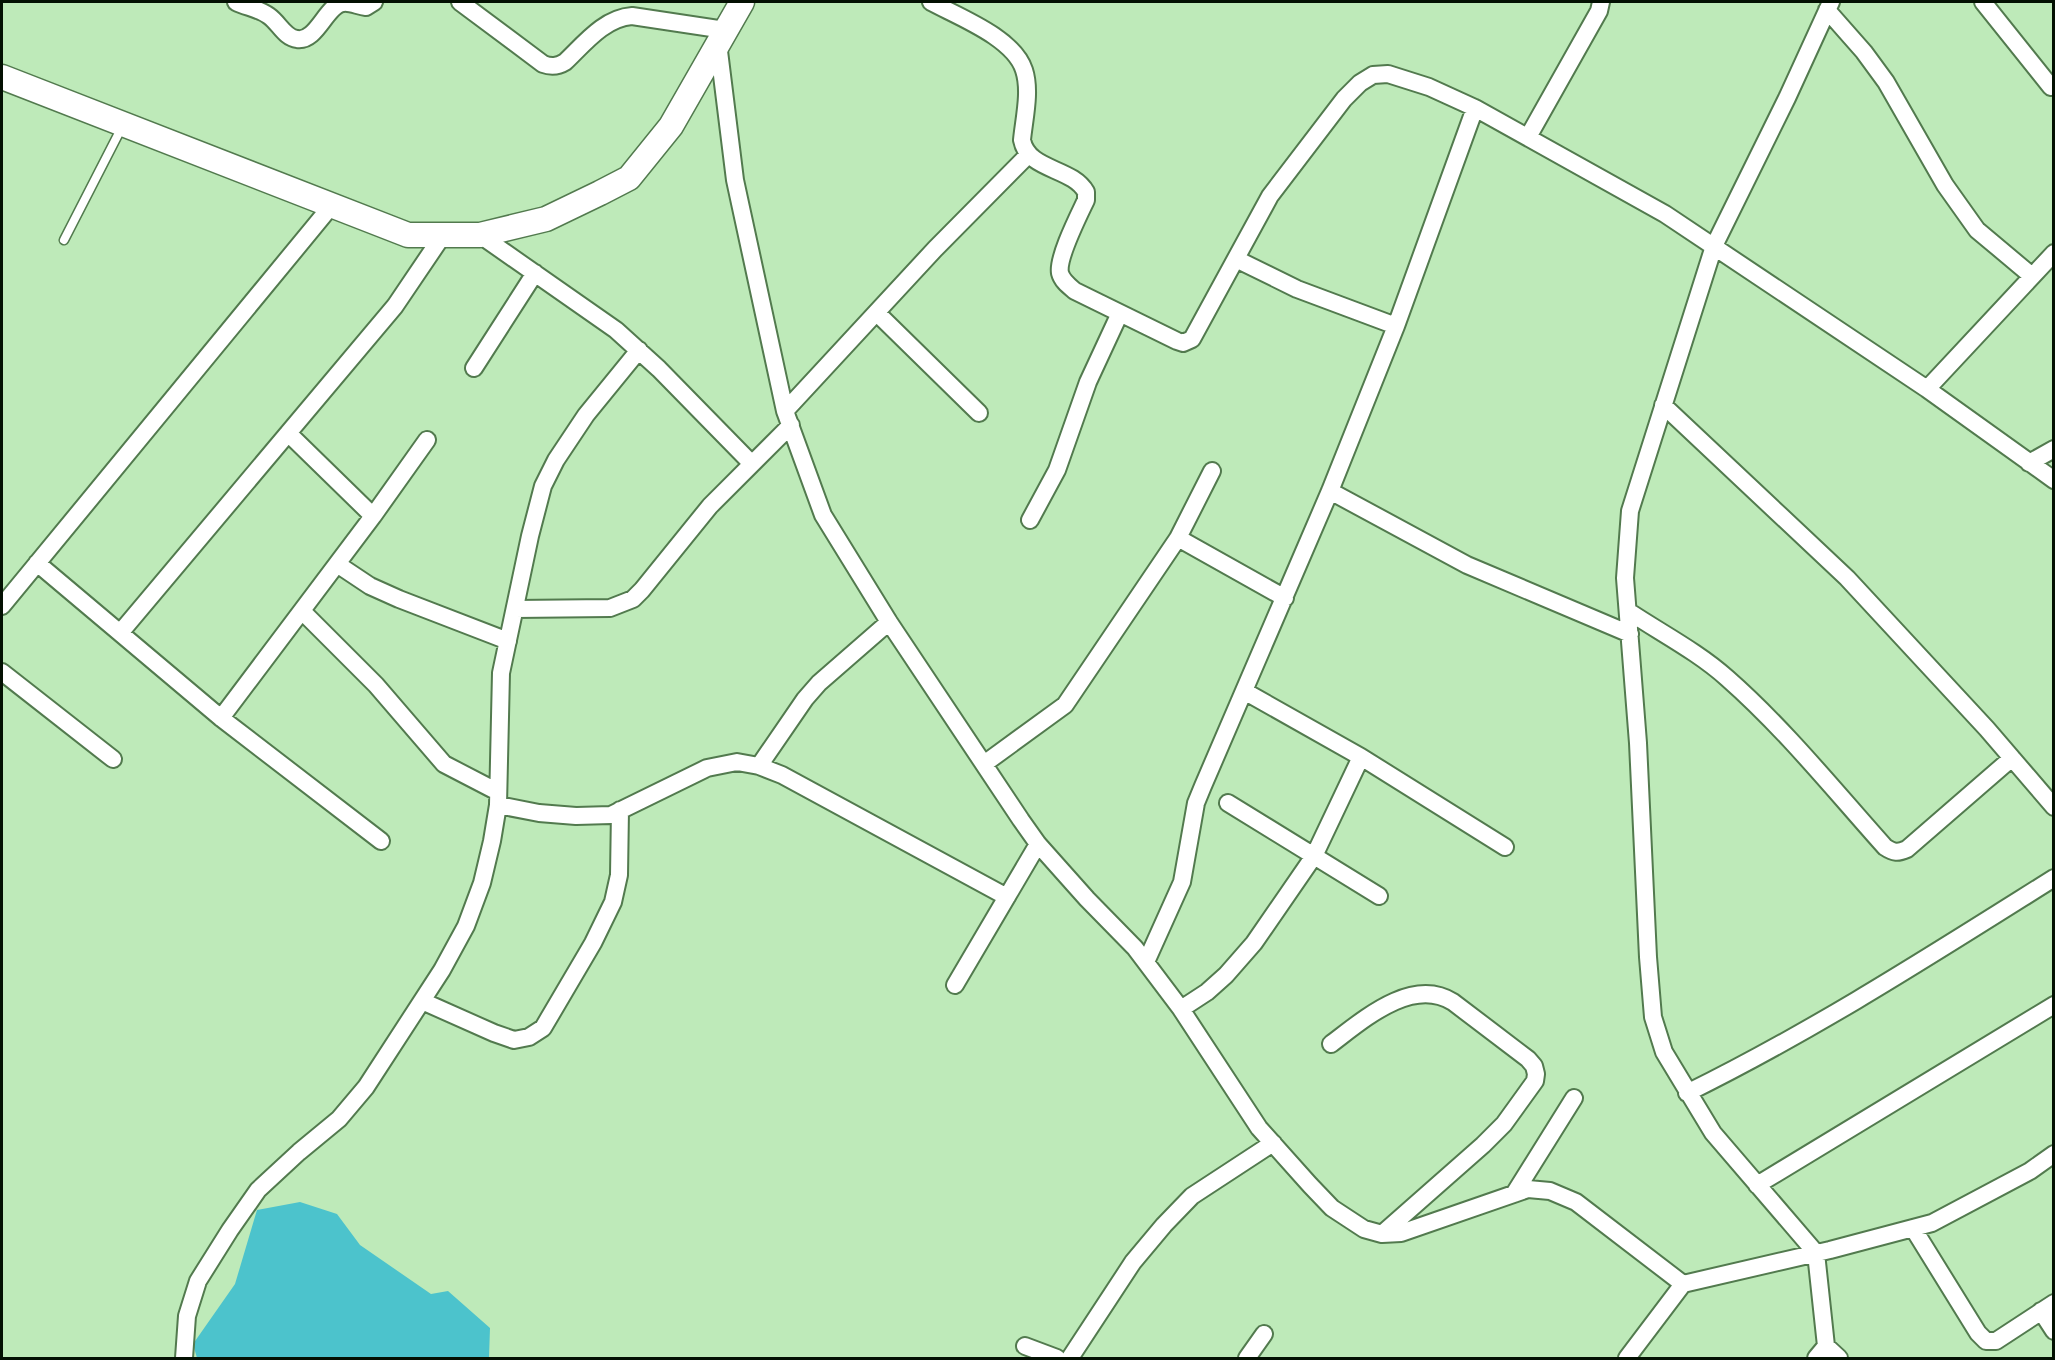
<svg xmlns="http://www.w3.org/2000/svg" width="2055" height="1360" font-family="Mulish,sans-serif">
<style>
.water{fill:#4cc3cc}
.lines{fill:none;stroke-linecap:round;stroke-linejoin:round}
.service-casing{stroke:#527a4e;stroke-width:11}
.minor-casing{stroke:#527a4e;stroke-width:20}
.secondary-casing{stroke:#527a4e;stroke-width:27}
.service{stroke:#fff;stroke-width:8}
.minor{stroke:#fff;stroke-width:16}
.secondary{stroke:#fff;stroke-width:24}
</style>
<rect width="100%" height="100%" fill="#beeab9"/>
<path class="water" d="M300,1202L337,1214L360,1245L431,1294L448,1291L490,1328L489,1358H197L193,1344L235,1284L257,1210Z"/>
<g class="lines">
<defs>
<path id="service" d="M64,240L123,125"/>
<path id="minor" d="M236,2C246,7 260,9 269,16C279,23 285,38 297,39C317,42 326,5 343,3C350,2 358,6 366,7L374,2
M460,2L543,64C551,67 557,67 565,62C584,44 604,18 632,16L725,30
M931,2C959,17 1014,38 1024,70C1031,91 1024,119 1022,140C1028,171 1072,167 1086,192V200C1079,215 1057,258 1060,273C1062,281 1069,286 1075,291L1177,341L1183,343L1192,339L1270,196L1344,99L1360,83L1373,75L1388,74L1429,87L1475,108L1665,214L1927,389L2054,480
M1831,2L1787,98L1714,246L1630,511L1625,578L1638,743L1648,957L1653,1017L1664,1052L1713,1133L1816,1253L1826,1346L1839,1358
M1983,2L2051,87
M1827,10L1864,52L1886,82L1945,185L1977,230L2032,276
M718,43L735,180L785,411L823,515L889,622L1021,820L1038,844L1087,899L1135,948L1181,1009L1259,1128L1310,1185L1332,1208L1364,1229L1382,1234L1401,1233L1528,1189L1550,1191L1576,1202L1683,1284L1627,1358
M1528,137L1599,11L1601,2
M480,235L616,330L659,369L752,464
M1236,259L1297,289L1396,326
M878,314L979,413
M474,368L535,273
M1927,389L2054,253
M1663,405L1847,578L1987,729L2054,807
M785,411L935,249L1028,155
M288,433L373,516
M2029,463L2054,449
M1330,491L1467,565L1630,634
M1030,520L1057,470L1088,382L1120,313
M1178,538L1285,598
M37,563L221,718L381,841
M337,564L370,586L399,599L508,641
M2,606L332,205
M515,609L610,608L633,599L642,590L710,506L791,425
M302,611L376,685L444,764L498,792
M1628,611C1661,633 1698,652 1727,678C1785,729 1834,790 1885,847C1894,853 1898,853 1907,849L2012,758
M120,633L395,306L443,235
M2,672L113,759
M1244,691L1361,757L1505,847
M221,718L373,516L427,440
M984,764L1065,705L1178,538L1212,471
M759,766L805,699L819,683L889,622
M1228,803L1379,896
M498,805L539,813L576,816L611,815L707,768L737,762L759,766L782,775L1007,897
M1146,962L1182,882L1196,803L1203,786L1330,491L1396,326L1475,108
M955,985L1038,844
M422,1001L494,1033L514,1040L529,1037L543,1028L593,943L613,902L619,875L620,810
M1181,1009L1207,992L1226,975L1254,943L1314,856L1361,757
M1331,1044C1363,1020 1412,976 1453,1002L1528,1059L1534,1066L1536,1074L1535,1081L1504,1124L1483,1145L1382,1234
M1687,1093C1815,1030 1933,954 2054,878
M1757,1185L2054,1005
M1514,1194L1574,1098
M1913,1228L1978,1333L1986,1341H1996L2054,1303
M1683,1284L1830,1250L1932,1223L2030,1171L2054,1154
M2041,1311L2054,1331
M1025,1346L1057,1358
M184,1358L187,1316L198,1281L230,1230L258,1190L299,1152L339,1119L366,1087L442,970L466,926L482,883L492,841L498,805L501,673L530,536L543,486L556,460L586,415L639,350
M1070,1358L1133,1262L1164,1225L1192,1196L1273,1143
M1247,1358L1264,1334
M1816,1358L1826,1346"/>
<path id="secondary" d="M2,77L408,235H480L546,219L600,193L629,178L671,126L742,2"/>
</defs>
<use href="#service" class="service-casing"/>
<use href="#minor" class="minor-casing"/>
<use href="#secondary" class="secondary-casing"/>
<use href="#service" class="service"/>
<use href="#minor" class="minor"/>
<use href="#secondary" class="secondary"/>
</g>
<rect width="2055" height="1360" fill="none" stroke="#031002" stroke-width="6"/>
</svg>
